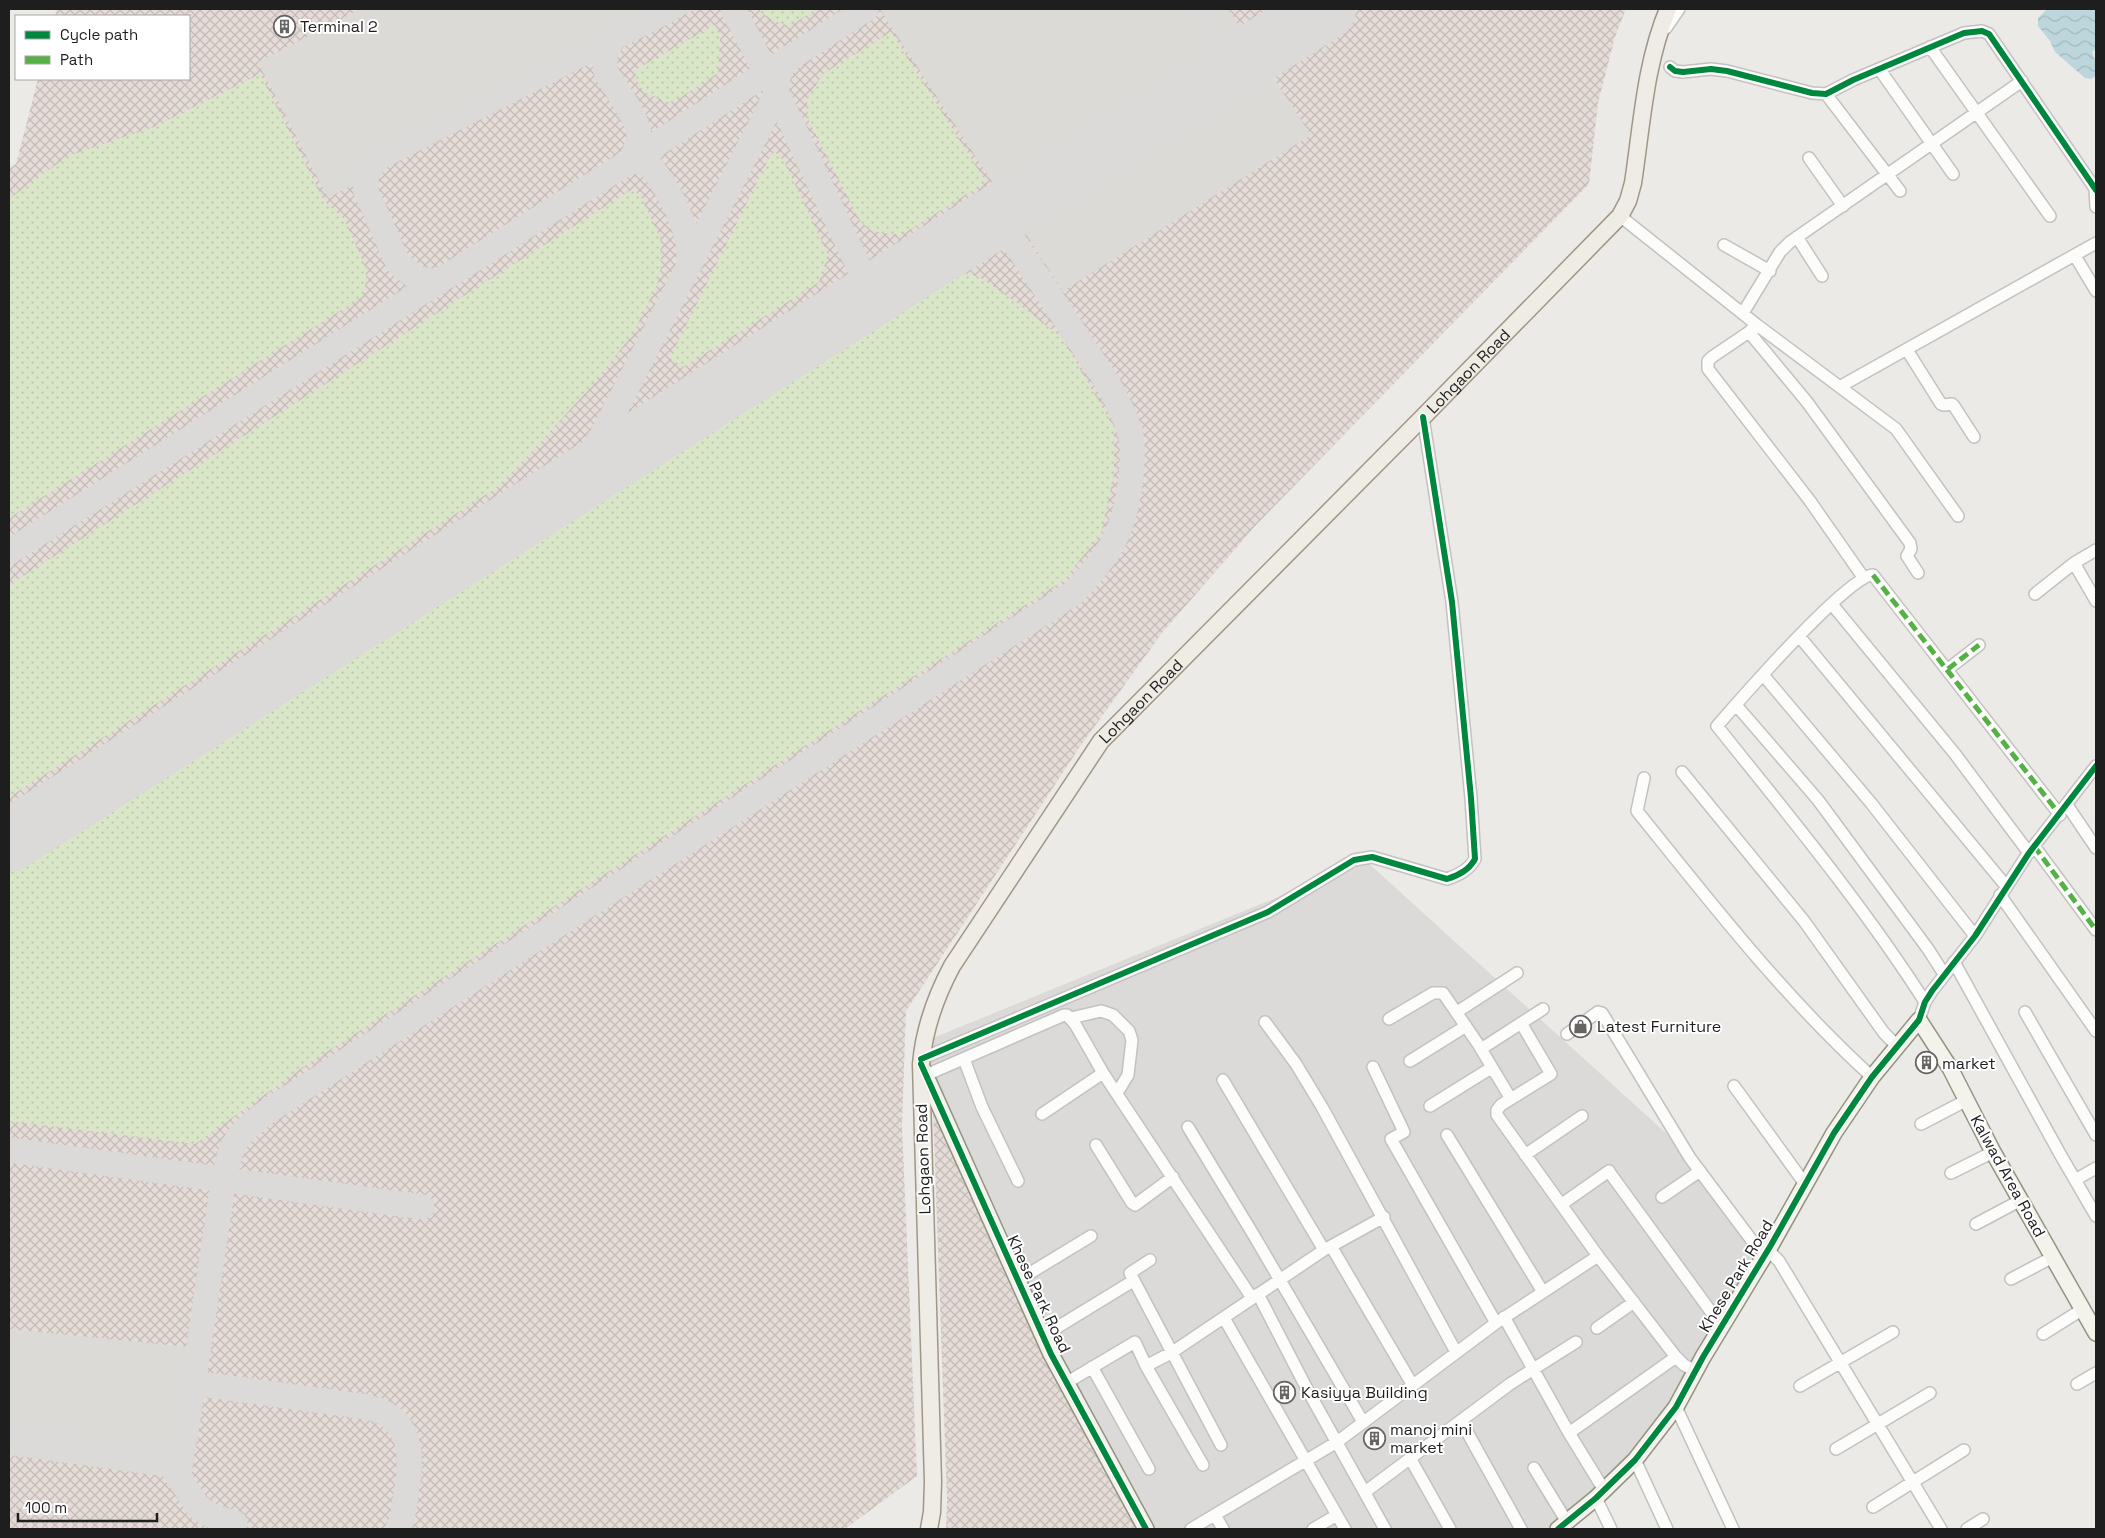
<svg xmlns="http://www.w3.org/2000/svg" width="2105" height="1538" font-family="'Space Grotesk',sans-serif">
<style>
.residential{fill:#dbdad8}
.military{fill:url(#military-cross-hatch)}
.airport{fill:#dcdad6}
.grass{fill:url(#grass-dots)}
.water{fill:url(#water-waves)}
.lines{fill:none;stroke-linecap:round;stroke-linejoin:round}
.taxiway{stroke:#dbdad8;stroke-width:25}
.runway{stroke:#dbdad8;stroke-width:62}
.street-casing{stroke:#c3c2c1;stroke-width:14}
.secondary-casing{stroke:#939480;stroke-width:18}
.primary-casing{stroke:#a09686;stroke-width:19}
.street{stroke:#fcfcfb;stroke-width:11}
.secondary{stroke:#f3f2eb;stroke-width:15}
.primary{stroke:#efebe5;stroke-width:16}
.quiet{stroke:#55b145;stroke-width:5;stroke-dasharray:10 5;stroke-linecap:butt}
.cycleway-casing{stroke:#fff;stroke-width:9}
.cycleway{stroke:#00873e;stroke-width:6}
.labels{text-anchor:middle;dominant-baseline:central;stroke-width:4;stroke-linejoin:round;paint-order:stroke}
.poi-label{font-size:16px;fill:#1e1e1e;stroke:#fff;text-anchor:start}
.street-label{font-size:16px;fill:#1e1e1e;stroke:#fff}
</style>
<defs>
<pattern id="military-cross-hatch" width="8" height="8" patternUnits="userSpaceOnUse" patternTransform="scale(1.25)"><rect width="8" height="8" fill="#e5dbd7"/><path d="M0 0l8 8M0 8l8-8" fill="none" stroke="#c4bcb8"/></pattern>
<pattern id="grass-dots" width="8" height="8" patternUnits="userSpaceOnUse" patternTransform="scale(1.25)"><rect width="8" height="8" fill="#d9e7c8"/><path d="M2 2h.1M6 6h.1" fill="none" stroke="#bac6ab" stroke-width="1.8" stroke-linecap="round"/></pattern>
<pattern id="water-waves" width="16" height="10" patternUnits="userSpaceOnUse" patternTransform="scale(1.25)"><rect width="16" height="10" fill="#bdd6dc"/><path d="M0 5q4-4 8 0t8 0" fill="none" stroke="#a2b7bc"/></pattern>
</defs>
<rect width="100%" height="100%" fill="#eceae7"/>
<path class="residential" d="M1366,861L1689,1154L1764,1250L1661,1424L1555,1529H1148L1053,1353L926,1081L933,1038Z"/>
<path class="military" d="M57,9H1626L1615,37L1598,103L1589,184L1257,524L1162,633L1079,748L906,1011L902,1126L917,1476L845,1529H9V168L16,164L38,79H189V16H55Z
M933,1109L1049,1366L1137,1529H946L947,1500Z"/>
<path class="airport" d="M361,9H696L548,83L328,198L258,62Z
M880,9H1228L1311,135L1063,291Z
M9,1329L209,1349L191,1480L9,1455Z"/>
<path class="grass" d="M759,9H817L789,26C779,23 765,18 759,9Z
M715,25L720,38L718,73L676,100L668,102L644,92L636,78L635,70Z
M891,32L986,182L901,235L872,231L860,221L808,119L807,100L823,74Z
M260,74L324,201L344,219L362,259L366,270V281L362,297L9,518V199L68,156L154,127Z
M773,150L784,161L828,255L819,282L683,367L670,358Z
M631,190L640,195L660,238L661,267L657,285L632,335L588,390L501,485L9,797V585Z
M956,271L979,277L1013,300L1062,338L1114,428V473L1101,533L1064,580L306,1065L195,1144L9,1121V873Z"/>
<path class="water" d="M2047,9H2096V49L2092,52L2096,63V76L2091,79L2085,78L2055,52L2050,41L2038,26V18Z"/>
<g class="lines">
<path class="taxiway" d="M733,9L777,93L872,295
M1198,9L1234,66
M614,38C605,50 602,60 607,74C616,89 641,122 639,139C638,147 634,154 630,161L648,163C668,187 695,235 688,267
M438,282L416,278L398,263L366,191C364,175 369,167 381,156L670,9
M605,430C615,440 627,443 641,441
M573,484L605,430L777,93C776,79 779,70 787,58
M9,552L630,161L866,9
M9,1150L422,1207
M193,1383L367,1407C426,1420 408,1477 402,1520L398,1529
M9,1435L164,1455C175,1455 182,1450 185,1438L224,1178C233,1140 234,1138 265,1113L1072,594C1110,556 1125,531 1131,477C1132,463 1134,445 1130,431C1124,414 1116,398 1107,382L997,216
M164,1455L197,1505C207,1516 220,1519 235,1523"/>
<path class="runway" d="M9,841L1325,9"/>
<defs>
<path id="street" d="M1666,28L1679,9
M1930,47L2050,216
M1670,67L1675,71L1683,72L1711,69L1727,71L1812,93L1826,94L1853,80L1964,33L1982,31L1989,34L2096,190
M1880,70L1953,174
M1826,94L1900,191
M1809,158L1843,206
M2095,188L2096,207
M1620,216L1757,325L1749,332L1712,357L1708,361V369L1810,501L1863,577
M1797,237L1822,276
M1724,245L1770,271
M2075,256L2096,291
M1743,313L1780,252L1790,242L2022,81
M1757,325L1896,429L1958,516
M1749,332L1807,402L1910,543L1911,549L1907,556L1918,573
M1907,350L1941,404L1944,405L1952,404L1954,406L1974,437
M1841,386L2096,243
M2074,563L2096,601
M2035,594L2074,563L2096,550
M1833,604L1835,608L1955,754L2029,853
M1799,636L2006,886
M1948,669L1979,645
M1764,676L1871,803L1975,936
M1736,705L1818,800L1928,949L1944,974
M1682,772L1804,921L1884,1033L1898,1047
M1644,778L1637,811C1711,903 1784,997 1872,1077
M2067,805L2096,848
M2034,846L2096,930
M2000,895L2096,1031
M1954,962L2060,1154L2096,1216
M1925,1002C1863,905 1789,816 1717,726C1738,702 1849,574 1873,575L2060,815
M1457,1012L1517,973
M2025,1012L2096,1135
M1071,1018L1101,1011L1113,1015L1129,1031L1132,1040L1128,1075L1117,1093
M1389,1019L1433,993H1443L1478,1044L1511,1099
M1919,1020L1925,1002L1932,991L1975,936L2027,855L2096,766
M1265,1022L1296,1064L1322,1107L1456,1352
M1521,1023L1551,1074L1501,1105L1497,1110V1115L1598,1256L1676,1357L1684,1365L1696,1371
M1567,1034L1598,1012L1602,1013L1690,1158L1753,1242L1772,1254L1779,1261L1941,1529
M1481,1049L1543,1009
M921,1059L1268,912L1354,860L1372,857L1447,879C1459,875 1469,870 1475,859L1471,798L1452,602L1423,417
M964,1059L982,1107L1018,1181
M1410,1061L1466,1026
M1373,1067L1404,1132L1391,1139L1496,1323
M926,1075L1064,1015H1067L1075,1024L1103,1073L1252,1298
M1223,1080L1324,1250
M1734,1086L1805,1184
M1430,1106L1491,1068
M1042,1114L1103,1073
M1921,1124L1967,1100
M1188,1127L1253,1234L1363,1422
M1447,1135L1543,1292
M1096,1145L1132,1203L1135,1205L1173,1177
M1525,1155L1582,1116
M1610,1173L1722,1327
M1951,1173L1993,1152
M2075,1180L2096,1168
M1662,1197L1700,1171
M1562,1204L1609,1171
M1976,1224L2021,1200
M1331,1246L1412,1384
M1150,1260L1130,1273L1221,1445
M2011,1279L2053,1257
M1017,1281L1091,1236
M1258,1294L1307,1389L1385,1529
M1504,1317L1569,1433L1604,1490
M1224,1318L1345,1529
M1597,1328L1634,1302
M2043,1334L2083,1309
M1043,1336L1133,1281
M1146,1366L1171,1353L1324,1250L1384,1217
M1092,1367L1149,1469
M1066,1383L1135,1342L1146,1366L1203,1465
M2077,1384L2096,1373
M1800,1386L1893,1332
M1676,1407L1733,1529
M1461,1421L1521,1529
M1569,1433L1676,1357
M1836,1449L1930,1393
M1410,1458L1450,1529
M1635,1460L1667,1529
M1534,1468L1567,1522
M1365,1492L1510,1384L1576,1342
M1596,1498L1611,1529
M1873,1507L1964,1450
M1215,1515L1223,1529
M1191,1529L1337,1442L1496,1323L1598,1256
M1313,1529L1337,1515
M1967,1529L1983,1519"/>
<path id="secondary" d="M921,1065L1051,1354L1146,1529
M1558,1529L1596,1498L1635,1460L1676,1407L1703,1357L1771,1245L1834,1133L1872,1077L1919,1020L1950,1068L1993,1152L2096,1333"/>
<g id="primary">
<path id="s1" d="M929,1529L932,1512L933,1482L921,1064C924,1030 936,996 952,966L1101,741L1423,417L1620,216L1628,201L1633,183C1642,124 1645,64 1668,9"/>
</g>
</defs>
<use href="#street" class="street-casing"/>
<use href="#secondary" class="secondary-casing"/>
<use href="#primary" class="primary-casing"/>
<use href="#street" class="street"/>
<use href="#secondary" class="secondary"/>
<use href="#primary" class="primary"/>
<path class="quiet" d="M1873,575L2060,815
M1948,669L1979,645
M2034,846L2096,930"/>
<defs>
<path id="cycleway" d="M1670,67L1675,71L1683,72L1711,69L1727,71L1812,93L1826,94L1853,80L1964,33L1982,31L1989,34L2096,190
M921,1059L1268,912L1354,860L1372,857L1447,879C1459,875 1469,870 1475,859L1471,798L1452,602L1423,417
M921,1064L1051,1354L1146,1529
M1558,1529L1596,1498L1635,1460L1676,1407L1703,1357L1771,1245L1834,1133L1872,1077L1919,1020L1925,1002L1932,991L1975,936L2029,853L2096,766"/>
</defs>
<use href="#cycleway" class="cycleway-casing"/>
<use href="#cycleway" class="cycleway"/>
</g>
<defs>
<symbol id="building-ring" viewBox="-11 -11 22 22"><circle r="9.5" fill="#fff" stroke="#666564" stroke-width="1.5"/><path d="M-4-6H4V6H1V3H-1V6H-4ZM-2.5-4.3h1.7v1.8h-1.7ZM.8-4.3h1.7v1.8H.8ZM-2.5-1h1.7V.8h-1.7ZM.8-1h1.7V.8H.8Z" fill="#666564"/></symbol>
<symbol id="shop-ring" viewBox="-11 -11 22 22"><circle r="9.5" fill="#fff" stroke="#666564" stroke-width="1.5"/><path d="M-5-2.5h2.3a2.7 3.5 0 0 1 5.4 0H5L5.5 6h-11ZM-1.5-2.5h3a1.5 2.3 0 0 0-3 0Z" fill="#666564"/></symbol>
</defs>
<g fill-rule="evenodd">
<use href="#building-ring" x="272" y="14" width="25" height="25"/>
<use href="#shop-ring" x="1568" y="1014" width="25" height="25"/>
<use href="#building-ring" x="1914" y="1050" width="25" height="25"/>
<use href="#building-ring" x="1272" y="1380" width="25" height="25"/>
<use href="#building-ring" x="1362" y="1426" width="25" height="25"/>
</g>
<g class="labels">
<g class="poi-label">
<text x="300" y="26">Terminal 2</text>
<text x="1597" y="1026">Latest Furniture</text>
<text x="1942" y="1063">market</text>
<text x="1301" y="1392">Kasiyya Building</text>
<text x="1390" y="1429">manoj mini<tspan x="1390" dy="18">market</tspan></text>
</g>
<g class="street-label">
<text stroke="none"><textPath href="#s1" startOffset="1360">Lohgaon Road</textPath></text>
<text stroke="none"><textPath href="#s1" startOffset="895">Lohgaon Road</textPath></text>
<text transform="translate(923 1159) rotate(-92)">Lohgaon Road</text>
<text transform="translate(2008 1176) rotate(61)">Kalwad Area Road</text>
<text transform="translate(1736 1276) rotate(-59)">Khese Park Road</text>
<text transform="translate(1039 1294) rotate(65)">Khese Park Road</text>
</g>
</g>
<rect width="2105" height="1538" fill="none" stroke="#1e1e1e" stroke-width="20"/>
<rect x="15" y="15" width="175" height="65" fill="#ffffff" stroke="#a5a5a5"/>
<rect x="25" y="31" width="25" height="8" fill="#00873e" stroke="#a5a5a5"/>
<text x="60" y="40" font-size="15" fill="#1e1e1e">Cycle path</text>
<rect x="25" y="56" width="25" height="8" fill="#55b145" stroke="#a5a5a5"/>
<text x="60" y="65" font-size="15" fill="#1e1e1e">Path</text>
<path d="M18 1513v8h139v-8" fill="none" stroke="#1e1e1e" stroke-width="2.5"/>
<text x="25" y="1513" font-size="15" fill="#1e1e1e" stroke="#ffffff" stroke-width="4" paint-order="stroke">100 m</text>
</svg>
